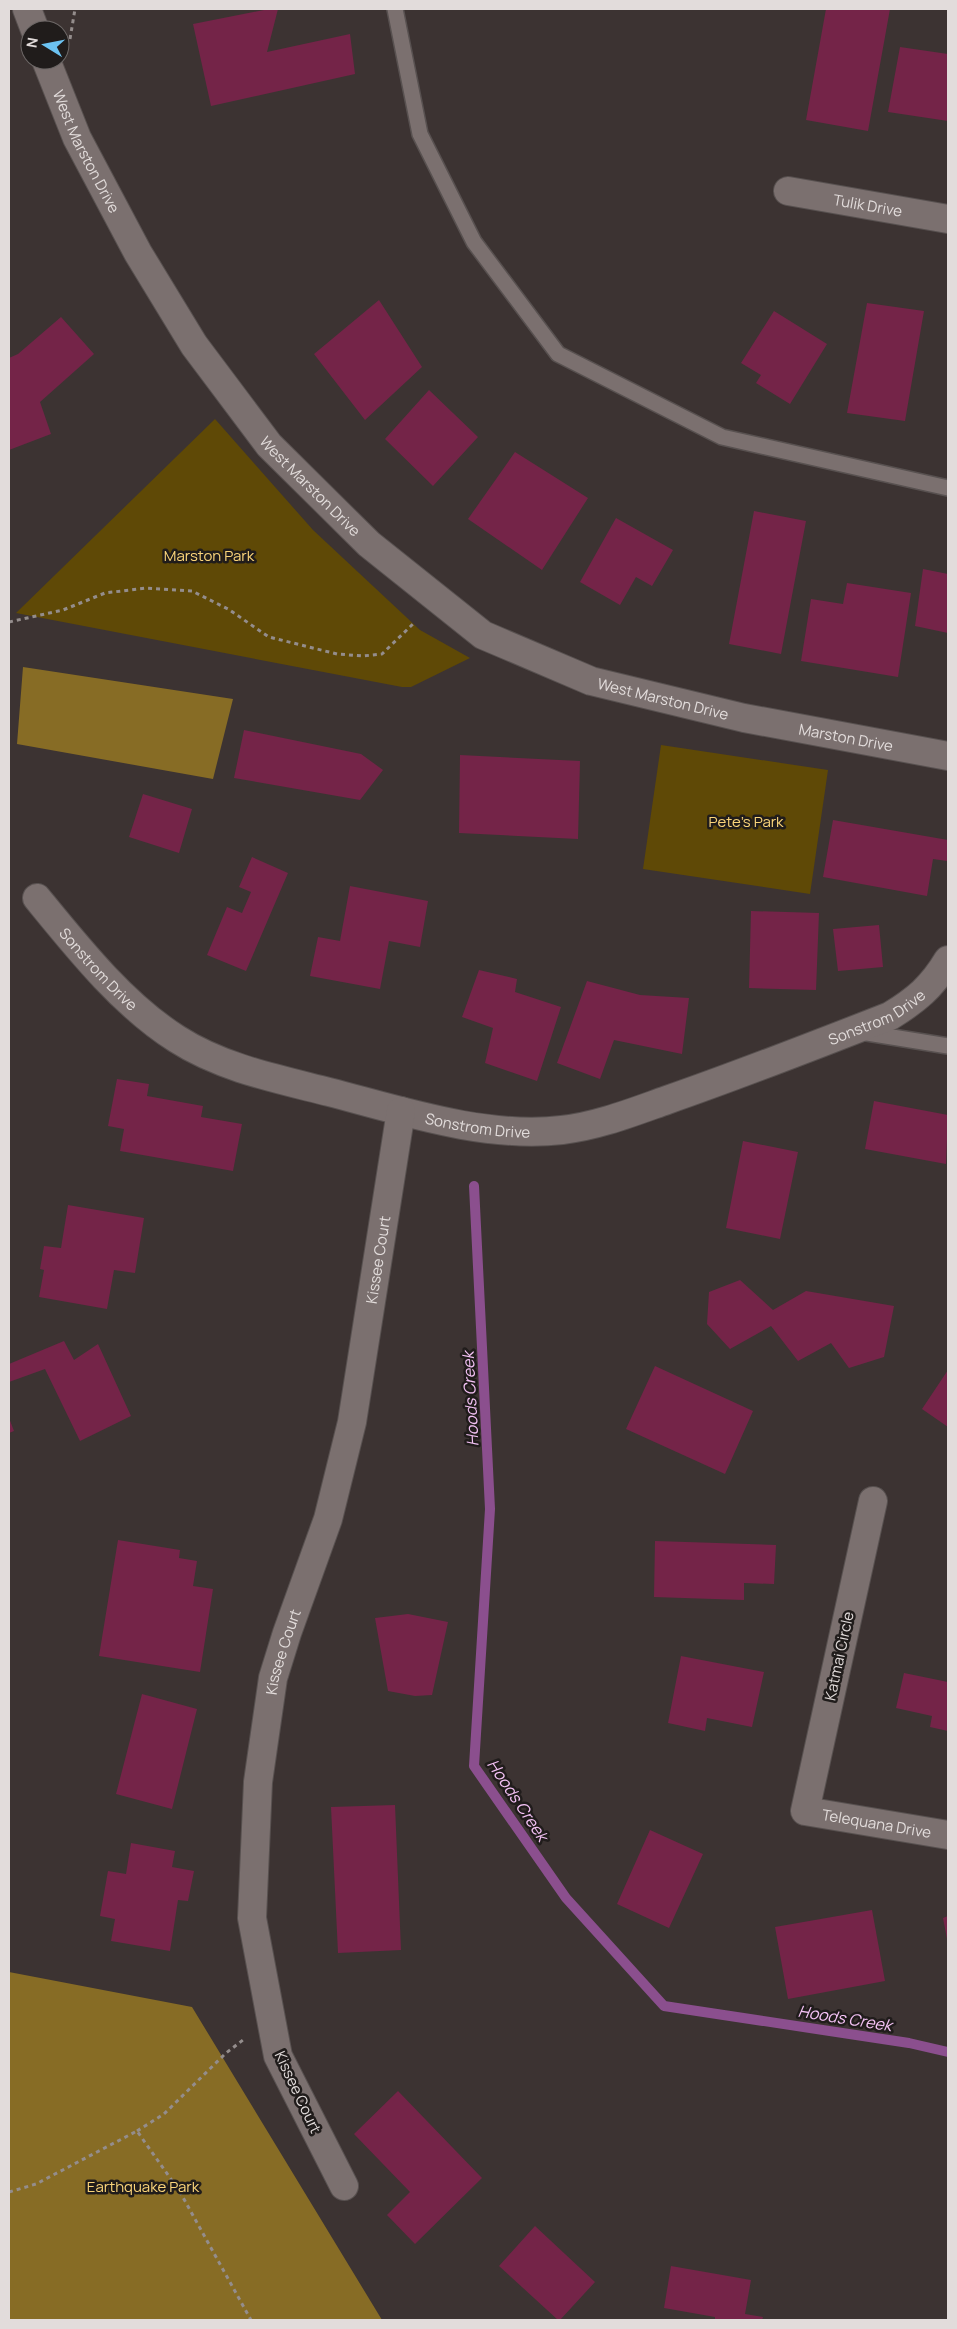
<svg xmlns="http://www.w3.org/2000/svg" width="957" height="2329" font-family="Manrope,sans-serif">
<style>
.green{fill:#5f4906}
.forest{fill:#876c25}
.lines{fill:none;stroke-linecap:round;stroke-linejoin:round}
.stream{stroke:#8b4f8e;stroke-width:10}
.building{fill:#742448}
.service-casing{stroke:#585150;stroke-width:18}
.minor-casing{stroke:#585150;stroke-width:30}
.path{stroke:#948d8c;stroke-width:3;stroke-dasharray:4 4;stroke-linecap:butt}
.service{stroke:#7b706f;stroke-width:15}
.minor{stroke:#7b706f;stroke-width:28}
.labels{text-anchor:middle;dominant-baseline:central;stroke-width:5;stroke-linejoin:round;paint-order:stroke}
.street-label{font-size:15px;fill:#e2dcdb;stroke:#201c1b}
.park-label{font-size:15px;fill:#fbd57a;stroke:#201c1b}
.water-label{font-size:16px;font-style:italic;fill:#f4c2f5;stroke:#201c1b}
</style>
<rect width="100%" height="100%" fill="#3c3332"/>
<path class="green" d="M215,419L313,530L420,630L470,658L411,687H402L16,613Z
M661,745L828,770L810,894L643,869Z"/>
<path class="forest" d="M23,667L233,699L213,779L17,744Z
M9,1972L192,2007L382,2320H9Z"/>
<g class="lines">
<path class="stream" d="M474,1186L490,1509L474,1766L566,1898L664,2006L909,2043L948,2052"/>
</g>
<path class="building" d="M269,9H278L267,52L350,34L355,74L211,106L193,24Z
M826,9H890L868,131L806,120Z
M900,47L948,54V121L888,112Z
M379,300L422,367L365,420L314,354Z
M867,303L924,311L905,421L847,413Z
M774,311L827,344L790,404L756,383L761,375L741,363Z
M61,317L94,354L40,402L51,434L9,450V358L18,354Z
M429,390L478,437L433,486L385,439Z
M515,452L588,498L542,570L468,519Z
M754,511L806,521L781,654L729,644Z
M616,518L673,550L652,586L636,577L620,605L580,582Z
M923,569L948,574V633L915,626Z
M847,583L911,593L898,677L801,661L811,599L843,604Z
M244,730L361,754L383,770L360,800L234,778Z
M460,755L580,761L578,839L459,833Z
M143,794L192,809L179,853L129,837Z
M833,820L948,840L947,861L933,859L927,896L823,877Z
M252,857L288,873L246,971L207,955L227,907L242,913L251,892L239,887Z
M350,886L428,901L420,947L389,941L380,989L310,976L318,937L340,941Z
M751,911L819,913L816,990L749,988Z
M879,925L883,967L838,971L833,929Z
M479,970L517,979L515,992L561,1007L537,1081L485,1063L493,1028L462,1017Z
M587,981L640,995L689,998L682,1054L614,1040L600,1079L557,1063Z
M117,1079L149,1084L147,1096L203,1106L201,1117L242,1124L233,1171L120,1151L124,1129L108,1126Z
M874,1101L948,1115L946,1164L865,1149Z
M743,1141L798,1152L780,1239L726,1228Z
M68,1205L144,1218L135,1273L114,1270L107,1309L39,1297L44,1270L40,1269L44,1246L61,1248Z
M740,1280L773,1310L806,1291L894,1306L884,1357L849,1368L831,1343L798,1361L771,1326L730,1349L707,1324L709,1292Z
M64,1341L74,1360L98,1344L131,1416L80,1441L45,1369L9,1382V1364Z
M655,1366L753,1411L725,1474L626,1429Z
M948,1370V1427L922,1409Z
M9,1418L14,1431L9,1433Z
M118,1540L180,1550L179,1558L197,1561L193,1586L213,1589L200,1672L99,1656Z
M655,1541L776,1545L774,1584L744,1583V1600L654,1597Z
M408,1614L448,1622L432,1695L415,1696L388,1691L375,1618Z
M681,1656L764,1672L752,1727L707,1718L705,1731L668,1723Z
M904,1673L948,1682V1731L930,1727L932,1716L896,1708Z
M142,1694L197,1709L172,1809L116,1794Z
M395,1805L401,1950L338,1953L331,1807Z
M650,1830L703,1854L669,1928L617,1904Z
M131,1843L175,1851L172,1867L194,1871L188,1901L178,1900L170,1951L111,1941L115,1919L100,1916L108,1871L126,1874Z
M872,1910L885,1981L788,1999L775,1927Z
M948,1916V1939H947L943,1918Z
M398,2091L482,2178L415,2244L387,2215L410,2192L354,2134Z
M535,2226L595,2282L560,2320H558L499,2266Z
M671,2266L751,2280L745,2314L763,2317L762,2320H715V2317L664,2308Z"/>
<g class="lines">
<defs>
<path id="service" d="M395,9L420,134L474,242L558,354L722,437L948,488
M861,1032L948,1046"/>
<g id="minor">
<path d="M27,9L35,30"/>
<path id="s1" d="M46,60L77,138L138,253L194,345L269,445L369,544L483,635L591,681L744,718L948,756"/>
<path id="s2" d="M788,191L948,219"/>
<path id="s3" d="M37,898C77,947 123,1005 177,1039C222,1068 278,1079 329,1092C402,1111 486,1139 562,1130C598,1126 633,1112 667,1100C742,1074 816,1045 890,1016C916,1000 932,987 948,960"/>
<path id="s4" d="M873,1501L805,1811L948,1835"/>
<path id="s5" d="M344,2186L278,2056L252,1918L258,1782L273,1678L287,1633L328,1519L352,1422L401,1111"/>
</g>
</defs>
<use href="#service" class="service-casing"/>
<use href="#minor" class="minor-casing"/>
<path class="path" d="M70,39L75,9
M9,622L63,610L105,593L146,588L192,591L228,609L269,637L337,654L363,656L382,654L415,622
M137,2131L164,2114L226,2053L243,2040
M9,2192L36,2184L137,2131L180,2192L251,2320"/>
<use href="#service" class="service"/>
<use href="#minor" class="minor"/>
</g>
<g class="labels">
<g class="street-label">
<text stroke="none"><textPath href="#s1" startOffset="100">West Marston Drive</textPath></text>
<text stroke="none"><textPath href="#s2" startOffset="81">Tulik Drive</textPath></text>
<text stroke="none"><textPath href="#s1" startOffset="505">West Marston Drive</textPath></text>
<text stroke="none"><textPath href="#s1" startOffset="925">West Marston Drive</textPath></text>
<text stroke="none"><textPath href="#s1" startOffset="1112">Marston Drive</textPath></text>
<text stroke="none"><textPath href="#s3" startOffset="94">Sonstrom Drive</textPath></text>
<text stroke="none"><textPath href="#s3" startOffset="934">Sonstrom Drive</textPath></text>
<text stroke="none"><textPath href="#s3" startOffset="514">Sonstrom Drive</textPath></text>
<text stroke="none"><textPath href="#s5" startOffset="960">Kissee Court</textPath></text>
<text stroke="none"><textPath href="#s5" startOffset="555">Kissee Court</textPath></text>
<text transform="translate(839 1656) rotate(-78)">Katmai Circle</text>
<text stroke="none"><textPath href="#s4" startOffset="390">Telequana Drive</textPath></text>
<text transform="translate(298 2092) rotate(65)">Kissee Court</text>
</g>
<g class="park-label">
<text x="209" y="555">Marston Park</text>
<text x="746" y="821">Pete's Park</text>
<text x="143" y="2186">Earthquake Park</text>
</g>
<g class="water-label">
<text transform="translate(470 1399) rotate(-93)">Hoods Creek</text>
<text transform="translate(518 1800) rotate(56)">Hoods Creek</text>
<text transform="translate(845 2018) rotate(9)">Hoods Creek</text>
</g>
</g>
<rect width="957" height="2329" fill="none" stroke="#e2dcdb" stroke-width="20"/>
<g transform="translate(45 45) rotate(280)"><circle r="24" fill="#201c1b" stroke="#6e6968"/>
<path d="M0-4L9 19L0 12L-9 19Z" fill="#6cc3f2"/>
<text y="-8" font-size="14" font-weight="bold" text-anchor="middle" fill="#e2dcdb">N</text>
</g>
</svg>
